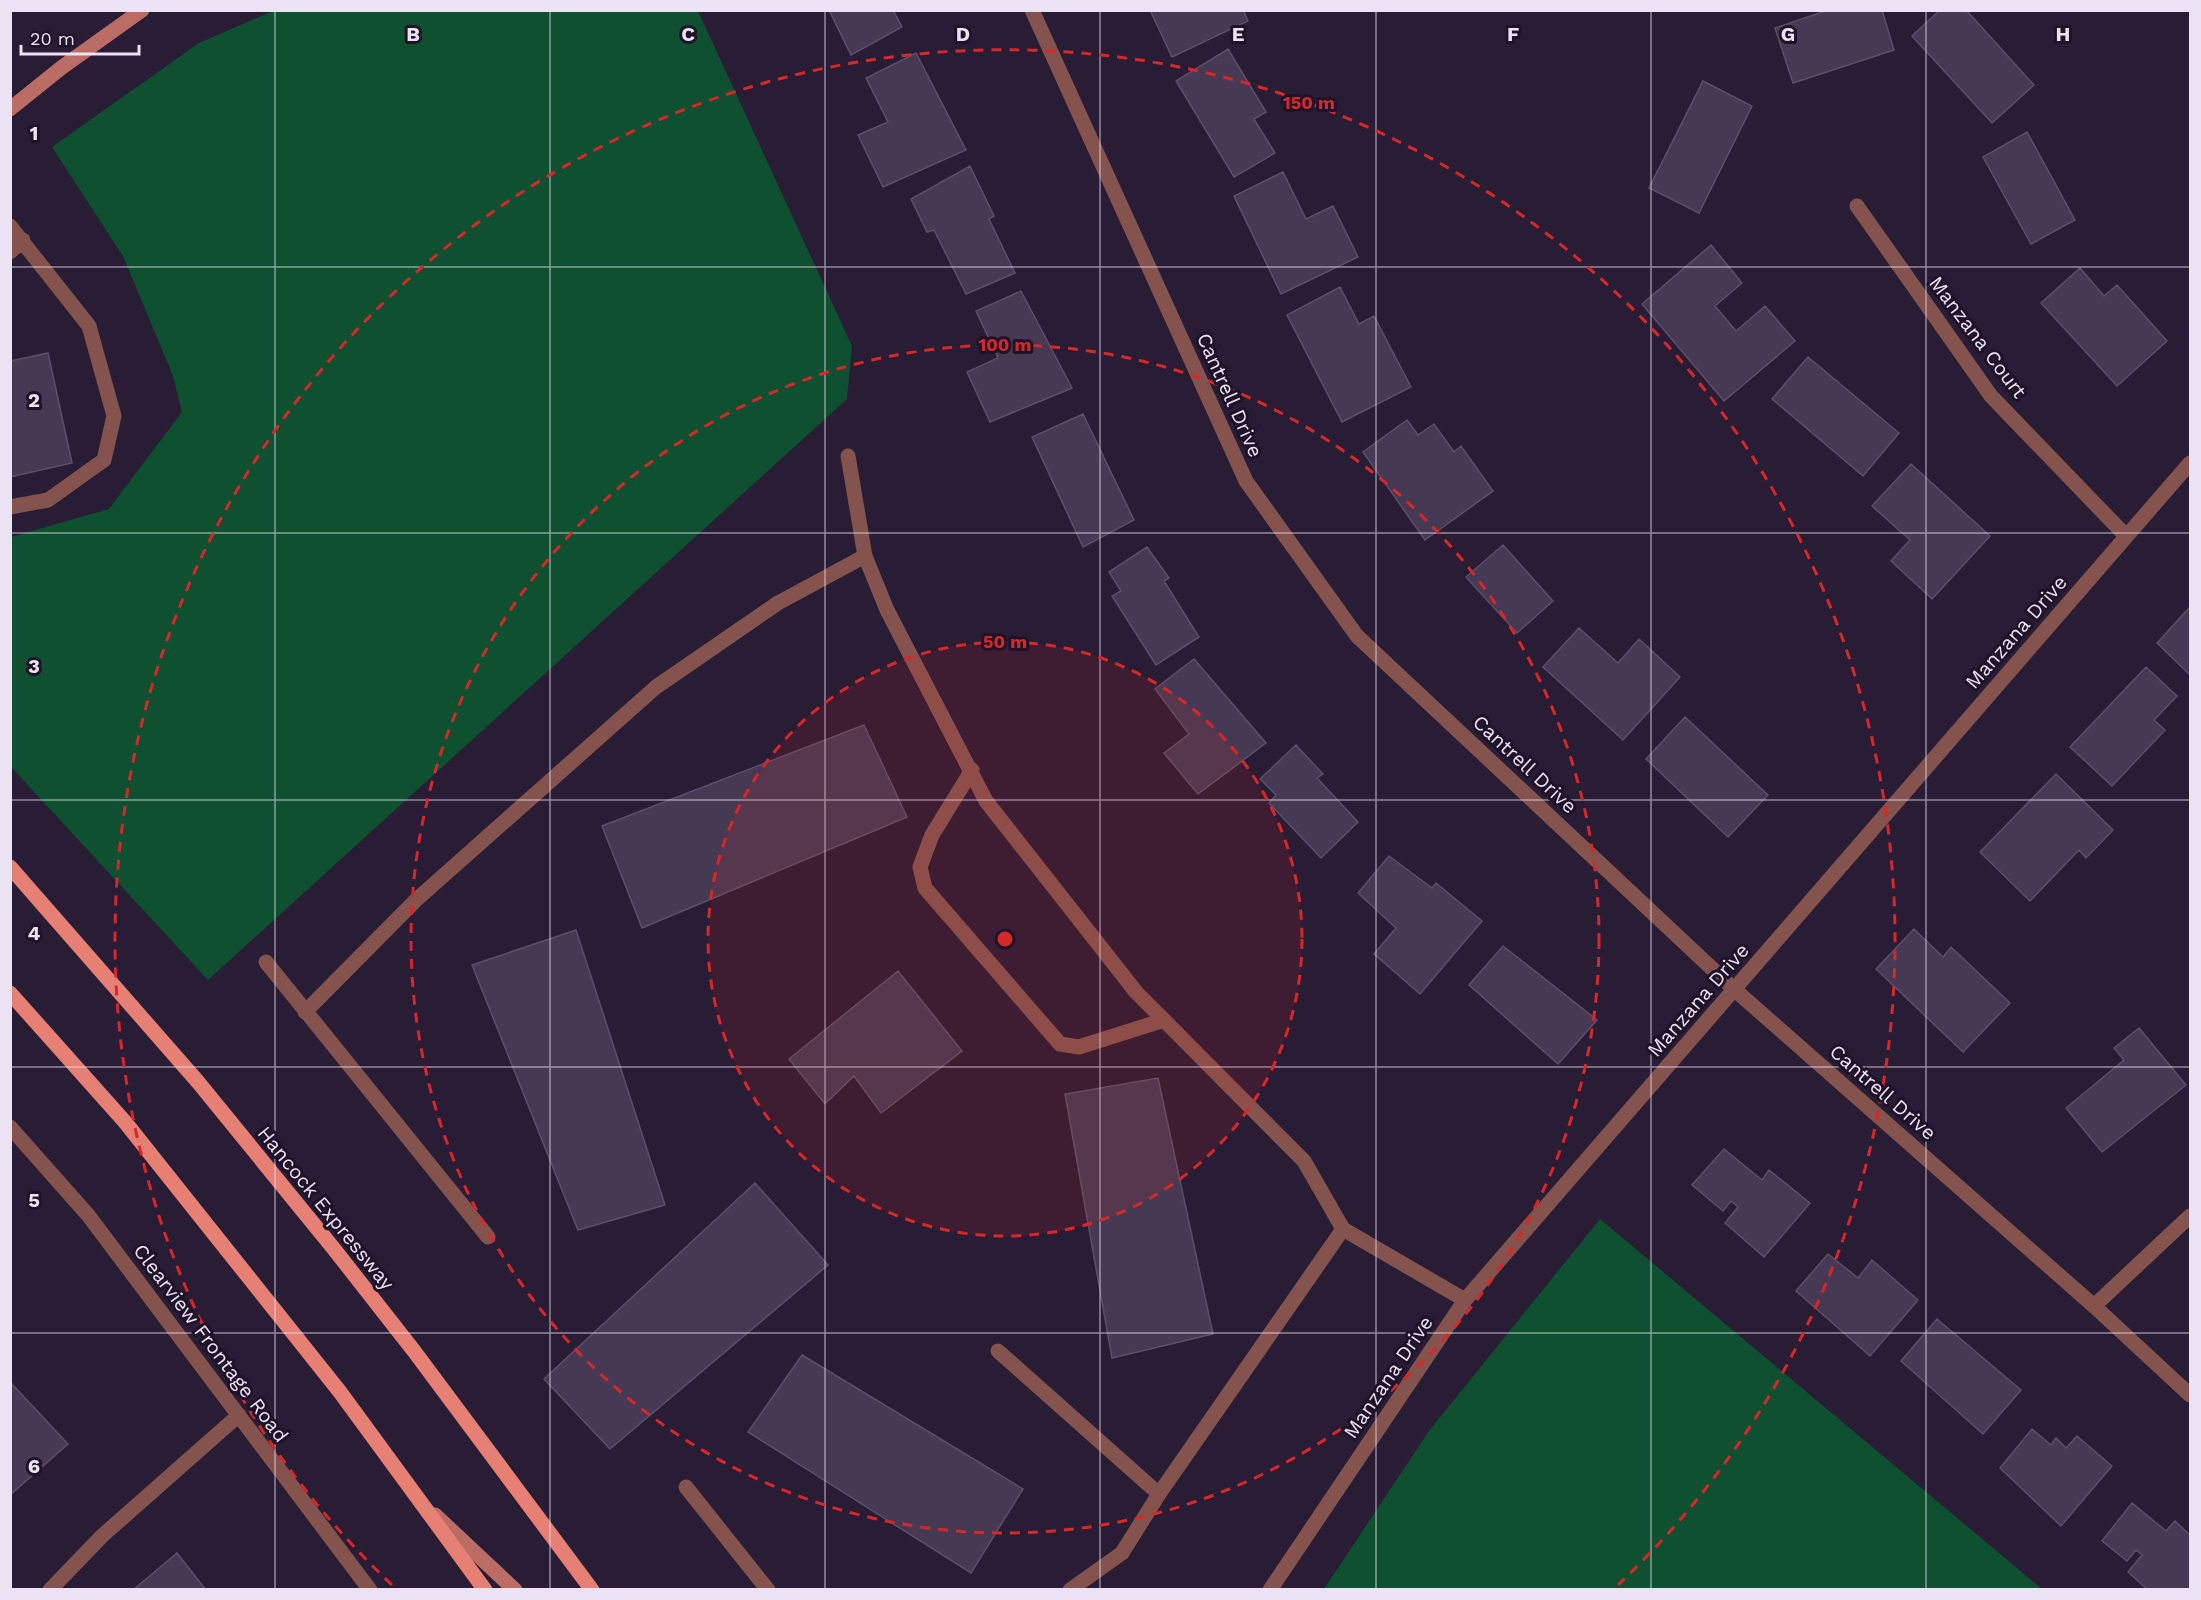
<svg xmlns="http://www.w3.org/2000/svg" width="2201" height="1600" font-family="'Work Sans',sans-serif">
<style>
.green{fill:#0f5030}
.building{fill:#463953;stroke:#5d4f6b;stroke-width:1.5}
.lines{fill:none;stroke-linecap:round;stroke-linejoin:round}
.lane{stroke:#84534d;stroke-width:15}
.street{stroke:#84534d;stroke-width:15}
.secondary{stroke:#bb6c64;stroke-width:15}
.primary{stroke:#e68075;stroke-width:15}
.grid{fill:none;stroke:#ebe3f4;stroke-width:1.5;stroke-opacity:0.55}
.ring{fill:none;stroke:#d62828;stroke-width:3;stroke-dasharray:10 8}
.labels{text-anchor:middle;dominant-baseline:central;stroke-width:6;stroke-linejoin:round;paint-order:stroke}
.street-label{font-size:20px;fill:#ebe3f4;stroke:#1f132a}
.grid-label{font-size:20px;text-anchor:middle;font-weight:bold;fill:#ebe3f4;stroke:#1f132a;stroke-width:6;stroke-linejoin:round;paint-order:stroke}
.centre{fill:#d62828;stroke:#1f132a;stroke-width:3}
.ring-label{font-size:18px;text-anchor:middle;font-weight:bold;fill:#d62828;stroke:#1f132a;stroke-width:6;stroke-linejoin:round;paint-order:stroke}
</style>
<rect width="100%" height="100%" fill="#291c35"/>
<path class="green" d="M273,11H698L852,346L847,399L208,980L11,767V537L109,509L182,412L173,376L123,256L52,147L199,43Z
M1600,1219L2042,1589H1324L1429,1431Z"/>
<path class="building" d="M829,10H893L902,27L851,55Z
M1150,10H1243L1248,21L1172,57Z
M1828,10H1882L1894,50L1793,83L1775,28Z
M1940,10H1966L2034,85L1992,123L1912,36Z
M1228,49L1266,112L1254,119L1275,153L1234,177L1176,81Z
M916,53L966,150L883,187L858,135L888,122L866,78Z
M1703,81L1752,106L1699,213L1649,188Z
M2027,132L2075,220L2031,244L1983,157Z
M970,166L994,216L989,219L1015,273L966,294L934,230L927,232L911,199Z
M1283,172L1306,219L1333,206L1358,257L1281,294L1234,196Z
M1711,245L1742,283L1715,306L1736,331L1765,306L1795,341L1724,401L1642,304Z
M2080,268L2104,296L2117,285L2167,341L2117,386L2041,303Z
M1340,287L1359,324L1374,316L1411,387L1342,422L1287,315Z
M1021,291L1072,388L990,422L967,372L998,358L976,311Z
M48,353L72,463L10,477V361Z
M1808,357L1899,433L1863,476L1772,399Z
M1083,414L1134,520L1083,547L1032,437Z
M1407,420L1418,435L1434,424L1454,452L1461,446L1493,491L1425,540L1363,452Z
M1911,464L1990,536L1932,599L1891,561L1910,540L1872,506Z
M1503,545L1553,601L1517,633L1466,577Z
M1147,547L1169,578L1164,581L1199,637L1156,665L1112,596L1121,591L1109,572Z
M2190,607V675L2157,643Z
M1579,628L1618,663L1639,639L1680,677L1623,740L1543,667Z
M1194,659L1266,743L1198,794L1164,753L1189,734L1155,689Z
M2146,667L2177,696L2154,720L2165,730L2112,786L2070,747Z
M1685,717L1768,795L1728,837L1646,759Z
M864,725L907,817L642,928L602,826Z
M1296,745L1323,774L1317,778L1358,822L1321,858L1269,803L1276,795L1260,779Z
M2056,774L2113,830L2086,858L2079,850L2030,901L1980,852Z
M1389,856L1432,888L1436,883L1482,921L1420,994L1374,954L1396,928L1358,893Z
M1914,929L1943,957L1951,947L2010,1003L1963,1052L1876,969Z
M576,930L665,1205L578,1230L472,965Z
M1503,946L1597,1020L1558,1064L1469,985Z
M898,971L962,1051L881,1113L854,1076L825,1104L789,1059Z
M2139,1028L2186,1085L2102,1152L2066,1108L2124,1060L2114,1048Z
M1158,1078L1213,1334L1112,1358L1065,1094Z
M1724,1149L1762,1180L1769,1170L1810,1203L1764,1257L1725,1223L1738,1207L1731,1201L1723,1211L1692,1185Z
M755,1183L828,1265L610,1449L544,1379Z
M1828,1254L1858,1278L1872,1260L1918,1300L1870,1356L1796,1291Z
M1937,1319L2021,1390L1983,1434L1901,1361Z
M802,1355L1023,1489L971,1573L748,1432Z
M10,1382L68,1444L10,1495Z
M2032,1429L2051,1445L2056,1438L2066,1448L2077,1436L2112,1466L2061,1526L2000,1468Z
M2132,1503L2166,1531L2175,1521L2190,1535V1586L2188,1590H2148L2128,1572L2142,1555L2136,1550L2127,1561L2102,1541Z
M177,1553L206,1590H133Z"/>
<g class="lines">
<path class="lane" d="M10,226L89,326L114,416L104,460L48,500L10,507
M10,252L23,240
M848,456L865,556
M972,770L932,835L920,867L925,888L1060,1044L1079,1047L1164,1020
M266,962L488,1237
M998,1351L1159,1494
M686,1487L768,1590
M50,1590L102,1536L239,1415"/>
<path class="street" d="M1032,10L1246,481L1357,636L1735,990L2094,1306L2190,1395
M1857,206L1991,396L2126,536
M305,1012L416,900L656,687L778,603L865,556L887,610L986,801L1136,992L1304,1161L1343,1229L1465,1300
M10,1127L88,1215L370,1590
M2094,1306L2190,1216
M1070,1590L1122,1553L1159,1494L1343,1229
M1270,1590L1465,1300L2190,463"/>
<path class="secondary" d="M10,109L61,68L142,10
M435,1515L515,1590"/>
<path class="primary" d="M10,867L198,1082L334,1249L414,1351L592,1590
M10,993L125,1122L340,1392L485,1590"/>
</g>
<path class="grid" d="M275,10V1590M550,10V1590M825,10V1590M1100,10V1590M1376,10V1590M1651,10V1590M1926,10V1590M10,267H2190M10,533H2190M10,800H2190M10,1067H2190M10,1333H2190"/>
<circle cx="1005" cy="939" r="297" fill="#d62828" fill-opacity=".12"/>
<g class="ring">
<circle cx="1005" cy="939" r="297"/>
<circle cx="1005" cy="939" r="594"/>
<path d="M392 1585A890 890 0 1 1 1618 1585"/>
</g>
<g class="labels">
<g class="street-label">
<text transform="translate(1978 337) rotate(53)">Manzana Court</text>
<text transform="translate(1230 395) rotate(66)">Cantrell Drive</text>
<text transform="translate(2016 632) rotate(-49)">Manzana Drive</text>
<text transform="translate(1525 764) rotate(43)">Cantrell Drive</text>
<text transform="translate(1698 1000) rotate(-49)">Manzana Drive</text>
<text transform="translate(1883 1092) rotate(41)">Cantrell Drive</text>
<text transform="translate(326 1208) rotate(51)">Hancock Expressway</text>
<text transform="translate(211 1343) rotate(53)">Clearview Frontage Road</text>
<text transform="translate(1388 1377) rotate(-56)">Manzana Drive</text>
</g>
</g>
<g class="grid-label">
<text x="413" y="41">B</text>
<text x="688" y="41">C</text>
<text x="963" y="41">D</text>
<text x="1238" y="41">E</text>
<text x="1513" y="41">F</text>
<text x="1788" y="41">G</text>
<text x="2063" y="41">H</text>
<text x="34" y="140">1</text>
<text x="34" y="407">2</text>
<text x="34" y="673">3</text>
<text x="34" y="940">4</text>
<text x="34" y="1207">5</text>
<text x="34" y="1473">6</text>
</g>
<circle cx="1005" cy="939" r="9" class="centre"/>
<g class="ring-label">
<text x="1309" y="109">150 m</text>
<text x="1005" y="351">100 m</text>
<text x="1005" y="648">50 m</text>
</g>
<rect width="2201" height="1600" fill="none" stroke="#ebe3f4" stroke-width="24"/>
<path d="M21 45v9h118v-9" fill="none" stroke="#ebe3f4" stroke-width="3"/>
<text x="30" y="45" font-size="18" fill="#ebe3f4" stroke="#1f132a" stroke-width="4.5" paint-order="stroke">20 m</text>
</svg>
